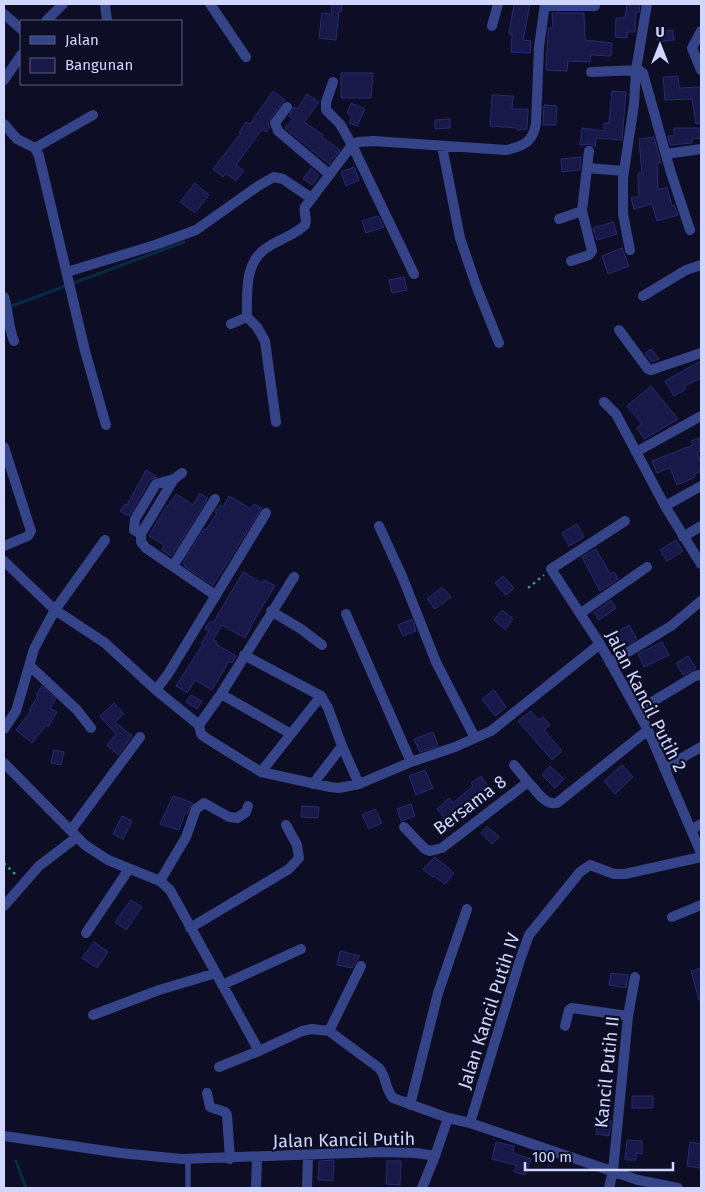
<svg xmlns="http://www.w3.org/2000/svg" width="705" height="1192" font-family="'Fira Sans',sans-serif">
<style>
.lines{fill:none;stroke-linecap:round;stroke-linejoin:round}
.stream{stroke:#062b45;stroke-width:3}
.building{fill:#181948;stroke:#282a75}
.path{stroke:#26be92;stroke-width:2;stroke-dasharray:2.5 4;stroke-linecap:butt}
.lane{stroke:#354488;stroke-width:5.5}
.street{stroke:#354488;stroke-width:10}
.labels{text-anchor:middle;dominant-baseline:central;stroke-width:4.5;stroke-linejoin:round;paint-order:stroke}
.street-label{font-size:18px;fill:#d1d6ff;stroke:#0d0e25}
</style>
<rect width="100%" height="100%" fill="#0d0e25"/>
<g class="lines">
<path class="stream" d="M9,307L184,242
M16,1161L26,1188"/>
</g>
<path class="building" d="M332,4H342L341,12H339L336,40L319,38L322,13L331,14Z
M514,4H530L523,40L531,41L530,53L511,52L512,34H509Z
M627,4H640L639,12H636L635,32H627V38L615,37L616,18H625Z
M552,13H584L585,40L612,43L611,56L591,55L590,62L568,61L567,71L546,70L548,31L549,28H553Z
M673,30L674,40L658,42L657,32Z
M341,73H373L371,98H341Z
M678,76L679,88L700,87L701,123L696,124L692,99L665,100L663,77Z
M273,91L285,100L282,103L270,119L268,122L269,128L266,132L262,129L236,165L244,171L236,181L226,173L223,177L213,169L241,133L239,132L246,122L250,124Z
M612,91L626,92L622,140L596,138L595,147L590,144L580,145L582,128L604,131V123H609Z
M307,94L319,102L304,122L323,135L322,137L340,150L329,164L285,128L293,119L289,116L294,107L297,109Z
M492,95L513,96L512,109H528L527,129L517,130V128L490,126Z
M351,103L365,109L357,126L349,123L352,116L347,113Z
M544,105L557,106L556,125H543Z
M450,119V128L435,129V120Z
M674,128H701V138L692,139V143L670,145L668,136H674Z
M654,137L661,163H657L658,190L667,187L672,206L674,205L678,215L657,221L652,204L634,209L631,198L639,196L638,173H642L639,139Z
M581,157L580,170L562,172L561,159Z
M354,167L359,180L346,186L341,172Z
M311,168L319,175L312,185L303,179Z
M195,183L209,195L195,213L180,202Z
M378,216L384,227L366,233L362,221Z
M613,222L617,234L597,240L593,228Z
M622,248L629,266L608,274L602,256Z
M404,277L407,290L392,293L389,280Z
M651,349L659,359L652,362L645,353Z
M701,361V378L684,386L686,389L674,396L665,381Z
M651,386L678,419L644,439L637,428L642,424L627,406Z
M699,438L701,451L697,452L701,464V471L694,474L695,477L677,485L670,468L657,473L652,461L693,445L691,441Z
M146,470L157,477L150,480L129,516L120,511L125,504L127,505Z
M200,493L208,498L171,556L162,550L164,545L149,536L167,505L168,506L176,494L193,505Z
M229,496L251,509L254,504L262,508L213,585L184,566L185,564L183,563L204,529L206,530L217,513L215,512L220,505L223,507Z
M577,524L584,537L569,546L562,533Z
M676,540L683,551L667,561L660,550Z
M596,549L610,574L614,572L618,579L600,591L582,557Z
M243,572L262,583L264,580L275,586L257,615L245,638L222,625L213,640L217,642L216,644L236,656L232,663L229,661L212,690L195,680L187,693L176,686L203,644L201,643L209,631L205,629L210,621L213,623Z
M503,576L514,588L506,595L495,583Z
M442,587L451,597L435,609L427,599Z
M611,600L616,608L599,620L594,613Z
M502,610L513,619L505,630L494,620Z
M412,619L416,631L403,636L398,625Z
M629,625L637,639L625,646L617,632Z
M662,642L669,655L644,667L638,654Z
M688,656L696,668L683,675L676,663Z
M42,686L56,699L50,708L57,712L48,727L46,725L32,743L16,730L31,711L29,710L38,696L36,695Z
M494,690L506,707L495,716L482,699Z
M191,695L202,701L197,709L186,702Z
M114,703L124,714L115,722L132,736L118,755L107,745L116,734L100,716Z
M531,711L539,720L543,717L550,725L544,730L562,751L552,760L518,721Z
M433,732L438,746L420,752L414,739Z
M54,750L64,752L61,765L51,763Z
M622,765L633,777L615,794L604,781Z
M550,766L564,779L555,788L542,775Z
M425,770L433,788L416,795L409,776Z
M481,776L492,792L477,803L479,806L470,814L468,812L452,826L437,809L449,798L453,803L473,786L471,783Z
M173,796L193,803L187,814L185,813L179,830L160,824Z
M411,804L415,816L401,821L397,809Z
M302,806L319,807L318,818L301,817Z
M375,809L382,823L369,829L362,815Z
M122,816L132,821L123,839L113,834Z
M487,826L499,837L492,844L481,833Z
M435,857L454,873L445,884L434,876L432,877L423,869Z
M131,900L142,907L126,930L115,922Z
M94,942L108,952L97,968L82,958Z
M340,951L360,956L352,968L337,965Z
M701,968V1000H699L691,971Z
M611,973L628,975L626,988L609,985Z
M632,1096H653V1108H632Z
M598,1119L611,1121L609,1136L596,1134Z
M627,1140L642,1141V1154L636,1153V1160H625Z
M496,1142L514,1146L513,1153L531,1159L525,1175L514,1172L516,1165L492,1159Z
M690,1142L701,1144L700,1168L687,1166Z
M334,1160L333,1181L318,1180L319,1161Z
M387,1161H401L400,1185L386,1184Z"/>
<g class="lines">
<path class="path" d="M528,588L544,575
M4,863L17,876"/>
<path class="lane" d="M188,1188V1159"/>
<path class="street" d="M105,4L107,21
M210,4L246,57
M545,6H595
M4,14L21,29
M46,21L63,4
M492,26L498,4
M701,31L692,48L701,70
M591,72L639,70L643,73L671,173L690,230
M4,80L21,55
M333,82L326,102V110L340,124L352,145L414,274
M287,107L275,123L278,131L329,174
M4,124L17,139L35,148L39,156L85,351L106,425
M442,146L460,238L477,288L499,343
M35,148L93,115
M666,154L701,149
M587,168L624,171
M559,219L582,211
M630,250L623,214V178L634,104L636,70L647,4
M571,261L589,255L592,251L582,211L589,151
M67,272L155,245L196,230L258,186L274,177L283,179L311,198
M643,296L686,270L701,265V266
M4,297C9,312 8,327 14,341
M231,324L247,317
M619,330L648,369L651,370L701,353
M604,402L616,414L665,506L701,564
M276,422L265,341L257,327L247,317C247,293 244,261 268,247C280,239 295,235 305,225C308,219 303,214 305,207L349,149L358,142L373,141L506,150C524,146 533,142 536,123L539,47L545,4
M4,447L31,531L28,536L4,546
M636,452L701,416
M174,479L141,534V542L146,548L215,595
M665,506L701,486
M266,513L168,674L156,690L199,725L201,734L206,738L261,772L330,787L339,788L359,784L411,762L455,747L491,731L600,644
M625,521L551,569L600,644L648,730L701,853
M379,526L402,576L436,662L475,738
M141,534L134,530L135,519L156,484L174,479L182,473
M683,537L701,526
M4,561L55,610L105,643L156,690
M173,566L215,499
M271,611L301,629L322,645
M581,613L647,567
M346,614L411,762
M244,655L321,696L328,708L342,746L359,784
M610,663L671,626L701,601
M30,666L77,710L91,728
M221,694L291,734
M637,711L695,676L701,675
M199,725L221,694L294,577
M4,729L16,711L34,649L44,630L55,610L105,540
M4,763L85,845L108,860L160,881L170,890L259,1051
M514,765L528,782
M664,768L701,747
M261,772L321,696
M313,784L342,746
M404,827L425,849L430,851L442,848L528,782C536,789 544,806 557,803L648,730
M71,830L140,737
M691,830L701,824
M160,881L186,837L196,809L204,803L229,817L237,818L246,812L248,806
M4,906L39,866L77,837
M672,917L701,905
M190,928L289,869L299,858L297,845L286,825
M86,933L129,869
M222,985L301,949
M93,1015L159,990L216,973
M565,1026L569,1010L572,1008L628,1016
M329,1031L361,966
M219,1067L259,1051L302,1031L312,1029L329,1031L379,1068C387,1077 384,1087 393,1098L448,1118
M207,1093L210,1107L225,1112L227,1115L230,1159
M410,1105L438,993L467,909
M470,1123L520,960L529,935L580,872L590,865L614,874H625L701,857
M4,1136L120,1153L182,1159L379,1152L417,1153L435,1156L448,1118L470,1123L638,1180L678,1188
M256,1188L257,1158
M307,1188L308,1156
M422,1188L435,1156
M609,1188L613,1171L628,1016L635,977"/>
</g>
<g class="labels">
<g class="street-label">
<text transform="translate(646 701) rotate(63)">Jalan Kancil Putih 2</text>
<text transform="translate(470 805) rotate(-37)">Bersama 8</text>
<text transform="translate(489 1011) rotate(-72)">Jalan Kancil Putih IV</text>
<text transform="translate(607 1072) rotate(-84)">Kancil Putih II</text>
<text transform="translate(344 1140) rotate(-1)">Jalan Kancil Putih</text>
</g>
</g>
<rect width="705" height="1192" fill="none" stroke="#d1d6ff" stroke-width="10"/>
<rect x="20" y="20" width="162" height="65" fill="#0d0e25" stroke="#5b5e7c"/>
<rect x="30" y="36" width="25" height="8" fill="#354488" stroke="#5b5e7c"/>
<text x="65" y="45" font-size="15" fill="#d1d6ff">Jalan</text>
<rect x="30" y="58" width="25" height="15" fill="#181948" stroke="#5b5e7c"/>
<text x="65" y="70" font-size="15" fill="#d1d6ff">Bangunan</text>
<g transform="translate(660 45)" stroke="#0d0e25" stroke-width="4" paint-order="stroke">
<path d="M0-4L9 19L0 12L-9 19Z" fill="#d1d6ff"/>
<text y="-8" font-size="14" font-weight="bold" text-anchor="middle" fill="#d1d6ff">U</text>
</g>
<path d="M525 1162v8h148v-8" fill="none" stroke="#d1d6ff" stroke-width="2.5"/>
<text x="532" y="1162" font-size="15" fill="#d1d6ff" stroke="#0d0e25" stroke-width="4" paint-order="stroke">100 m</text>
</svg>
